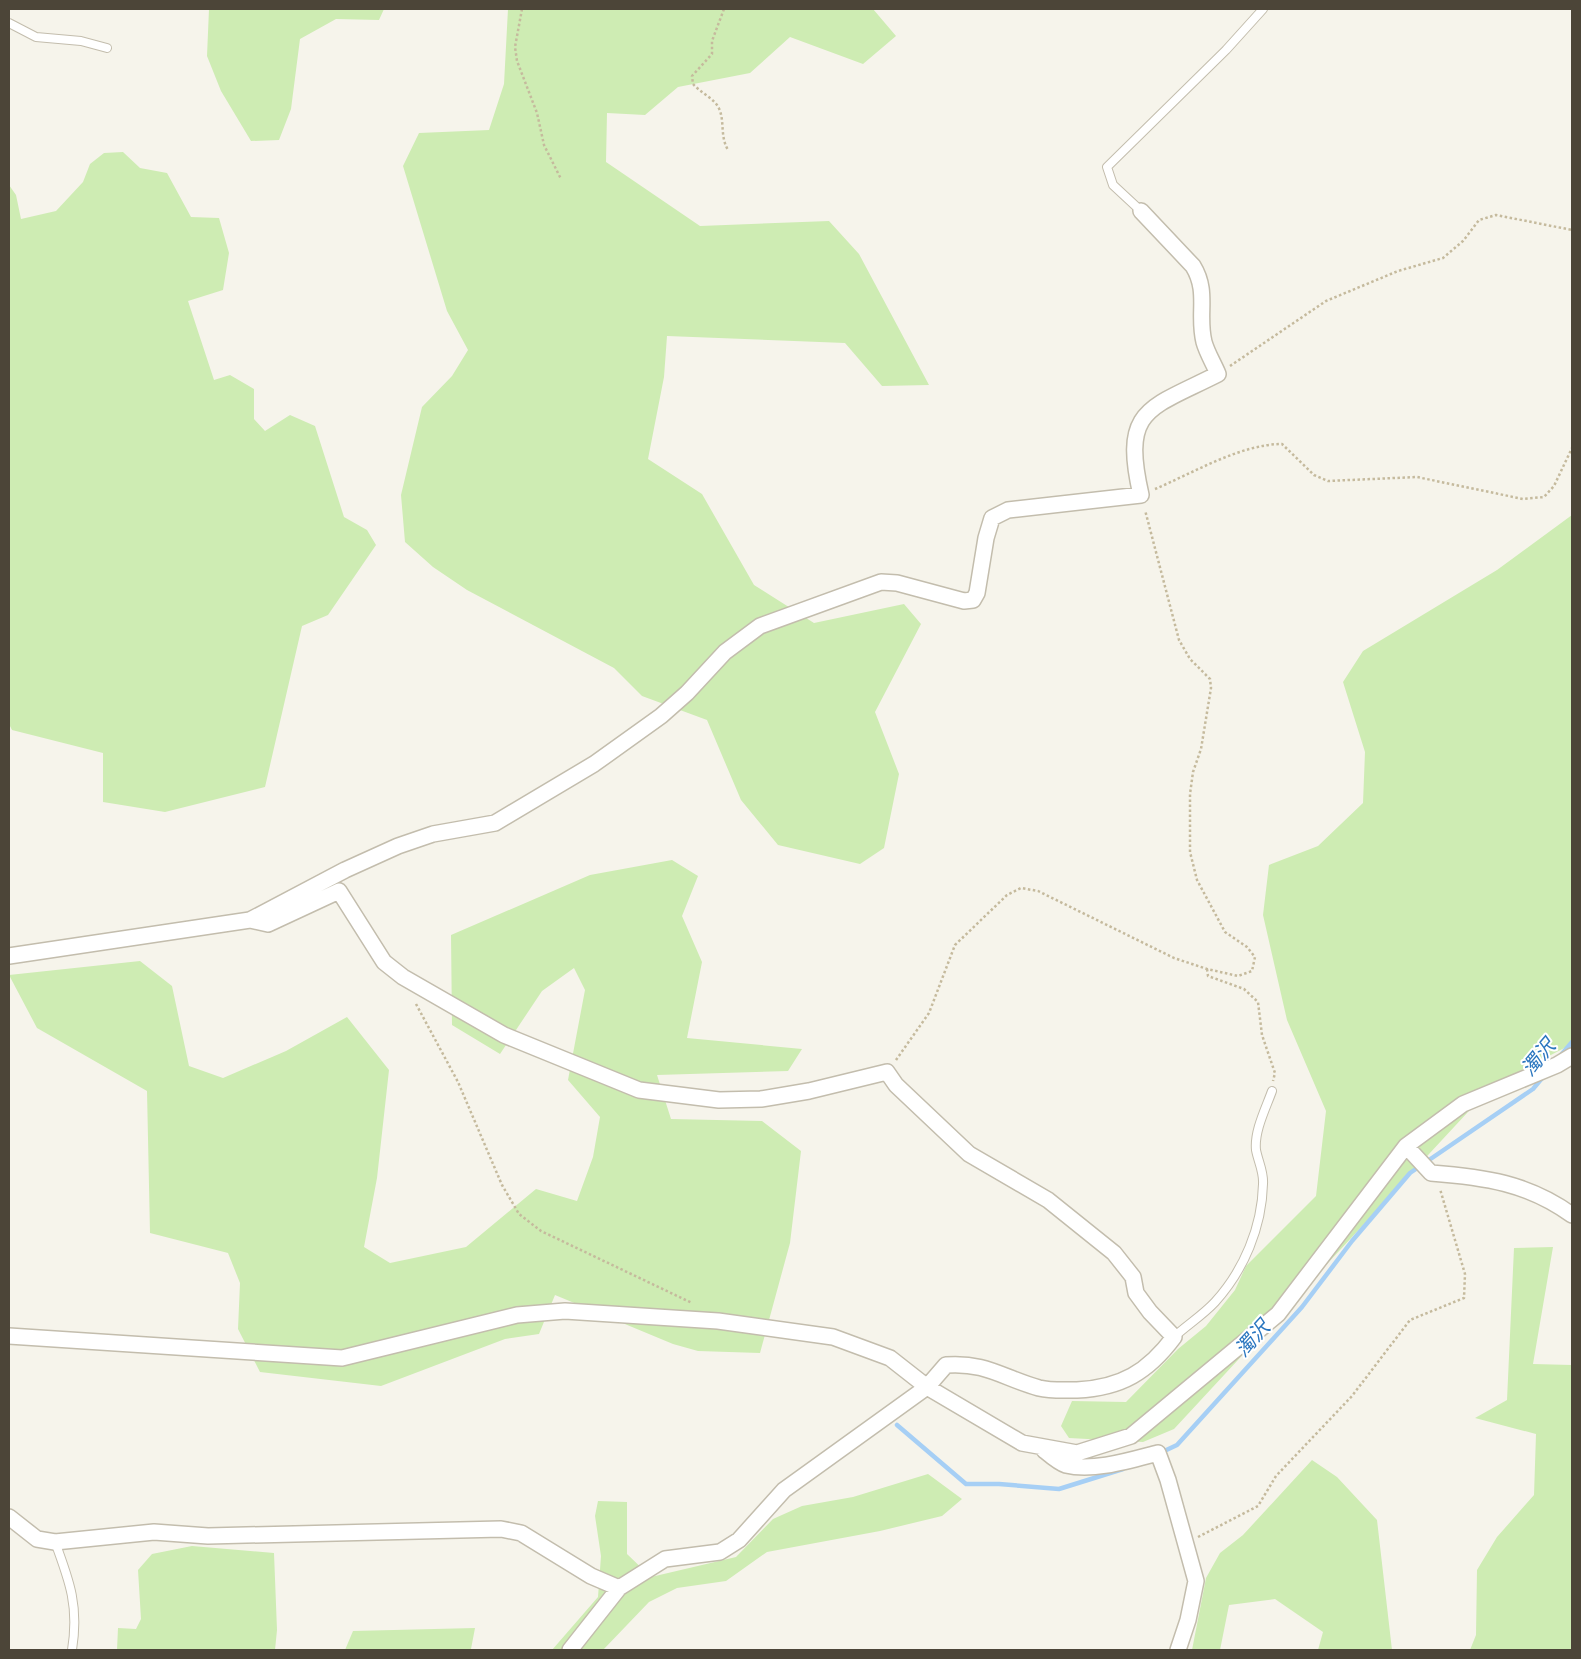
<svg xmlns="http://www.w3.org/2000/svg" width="1581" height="1659" font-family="'Alegreya Sans','Noto Sans JP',sans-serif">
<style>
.green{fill:#ceecb3}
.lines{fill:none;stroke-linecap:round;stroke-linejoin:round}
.stream{stroke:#a6cff5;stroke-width:4.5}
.service-casing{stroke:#c3bdad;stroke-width:10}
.minor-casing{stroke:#c3bdad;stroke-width:18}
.path{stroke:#c5ba9d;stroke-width:2.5;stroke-dasharray:2.5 2.5;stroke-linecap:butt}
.service{stroke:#fff;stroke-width:8}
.minor{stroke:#fff;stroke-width:15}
.labels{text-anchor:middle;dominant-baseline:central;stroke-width:4;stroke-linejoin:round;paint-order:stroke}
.water-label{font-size:20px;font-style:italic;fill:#2a76bf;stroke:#fff}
</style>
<rect width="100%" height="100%" fill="#f6f4eb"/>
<path class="green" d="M209,9H384L379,20L336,19L300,39L291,109L279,140L251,141L221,91L207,56Z
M508,9H873L896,36L863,64L790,37L750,73L678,87L645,115L607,113L606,162L700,226L829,221L859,254L929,385L882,386L845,343L667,336L664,377L648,459L702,494L754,585L814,623L904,604L921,624L875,712L899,774L884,848L860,864L778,845L741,800L707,720L642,696L614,668L467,590L433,567L405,542L401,495L422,407L452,376L468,350L447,311L403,166L419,133L489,130L504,84Z
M123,152L140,168L167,173L191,217L219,218L229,253L223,290L188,301L214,380L230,375L254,389V419L265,431L290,415L315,426L344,517L367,530L376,545L328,615L302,626L265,787L165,812L103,802V753L12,730L9,724V185L16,195L21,219L56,211L83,182L90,164L104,153Z
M1572,515V1044L1493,1085L1174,1429L1143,1442L1069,1438L1061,1426L1072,1401L1126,1402L1178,1349L1206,1326L1235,1290L1246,1266L1316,1196L1326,1111L1287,1020L1263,915L1269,865L1318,846L1363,803L1365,752L1343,682L1363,651L1497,570Z
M672,860L698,876L682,916L702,962L687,1038L802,1049L788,1071L657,1075L671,1119L762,1121L801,1151L790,1243L760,1353L698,1351L673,1344L555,1295L539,1334L505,1339L381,1386L260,1372L238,1329L240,1283L228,1253L150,1233L147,1091L37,1028L9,975L140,961L172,986L189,1066L223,1078L286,1051L347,1017L389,1070L377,1178L364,1247L390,1263L466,1247L536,1189L577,1201L593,1157L600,1117L568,1080L585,990L574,968L542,991L500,1054L452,1025L451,935L590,875Z
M1553,1247L1533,1364L1572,1365V1650H1470L1476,1635L1477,1570L1497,1537L1534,1495L1536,1434L1475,1418L1507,1400L1514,1248Z
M1312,1460L1337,1477L1377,1520L1392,1650H1318L1323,1632L1275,1599L1229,1605L1220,1650H1192L1206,1578L1220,1553L1243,1535Z
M928,1474L962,1499L942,1516L880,1531L767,1552L726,1581L677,1588L649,1602L603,1650H552L598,1597L601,1556L595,1516L598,1501L627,1502V1554L651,1577L736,1557L773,1519L802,1506L853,1497Z
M192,1546L274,1553L277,1630L275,1650H117L118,1628L136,1629L141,1619L138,1570L152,1554Z
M475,1628L471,1649L500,1650H345L353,1631Z"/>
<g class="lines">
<path class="stream" d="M1561,1055L1572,1042
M897,1425L966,1484H999L1059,1489L1123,1469
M1160,1453L1177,1445L1302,1307L1352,1241L1410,1173L1533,1089L1543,1077"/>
<defs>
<path id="service" d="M9,23L36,37L81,41L107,48
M1141,211L1113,185L1107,167L1226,50L1263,9
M1174,1337C1187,1325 1203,1315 1215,1302C1244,1270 1262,1227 1263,1184C1264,1172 1258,1161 1256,1150C1254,1131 1266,1108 1272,1091
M55,1542C70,1582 79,1607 72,1650"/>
<path id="minor" d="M250,920L345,870L398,846L433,834L495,823L594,764L661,716L687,693L725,652L760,626L881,582L897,583L964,601L973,600L977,593L986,538L992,518L1008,510L1141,495C1121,408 1149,409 1218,374C1214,364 1207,353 1204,342C1197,314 1209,292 1193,266L1141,211
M9,956L250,920L268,924L339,891L384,962L403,977L504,1035L639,1090L719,1100L761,1099L809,1091L887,1072L896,1085L969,1154L1048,1200L1114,1253L1133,1277L1136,1293L1150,1312L1174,1337C1148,1372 1121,1388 1077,1390C1064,1390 1051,1391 1039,1388C1003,1378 986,1362 946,1365L927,1387L784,1490L739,1540L720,1552L665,1559L619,1588L570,1650
M1406,1146L1431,1173C1484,1177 1528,1183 1572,1215
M9,1336L342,1358L517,1315L565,1311L718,1321L833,1337L890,1358L927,1387L1022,1443L1077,1453L1131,1436L1278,1314L1406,1146L1463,1104L1557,1065L1572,1056
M1044,1450C1050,1455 1059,1463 1066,1465C1093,1472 1131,1460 1158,1453L1168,1480L1196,1581L1188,1620L1178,1650
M9,1517L37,1539L55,1542L154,1532L208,1536L501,1529L521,1533L591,1576L619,1588"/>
</defs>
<use href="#service" class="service-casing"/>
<use href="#minor" class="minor-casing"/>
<path class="path" d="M522,9L515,47L517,61L537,113L544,145L561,179
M724,9L712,41V54L692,76L693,84C700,92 711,97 717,105C726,118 719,135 728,150
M1230,366L1326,301L1398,271L1443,258L1463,241L1479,220L1496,215L1572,230
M1155,489C1193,473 1241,444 1282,444L1314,475L1328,481L1417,477L1523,499L1544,497L1554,486L1572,448
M1207,969L1208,976L1244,989L1258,1002L1262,1035L1275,1073L1273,1081
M416,1004L458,1082L502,1185L519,1214L541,1231L692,1303
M896,1060L929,1013L955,945L1007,895L1021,888L1038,891L1174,958L1207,969L1238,976L1252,971L1255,957L1247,947L1225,932L1197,880L1190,852V794L1193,772L1201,749L1211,688L1210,679L1190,659L1179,640L1145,510
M1198,1537L1258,1506L1276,1476L1352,1396L1410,1320L1464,1298L1465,1274L1440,1189"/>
<use href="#service" class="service"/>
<use href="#minor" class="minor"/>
</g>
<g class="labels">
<g class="water-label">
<text transform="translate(1539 1058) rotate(-50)">濁沢</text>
<text transform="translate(1253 1339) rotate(-48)">濁沢</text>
</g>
</g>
<rect width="1581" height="1659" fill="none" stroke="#4c4538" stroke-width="20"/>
</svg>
